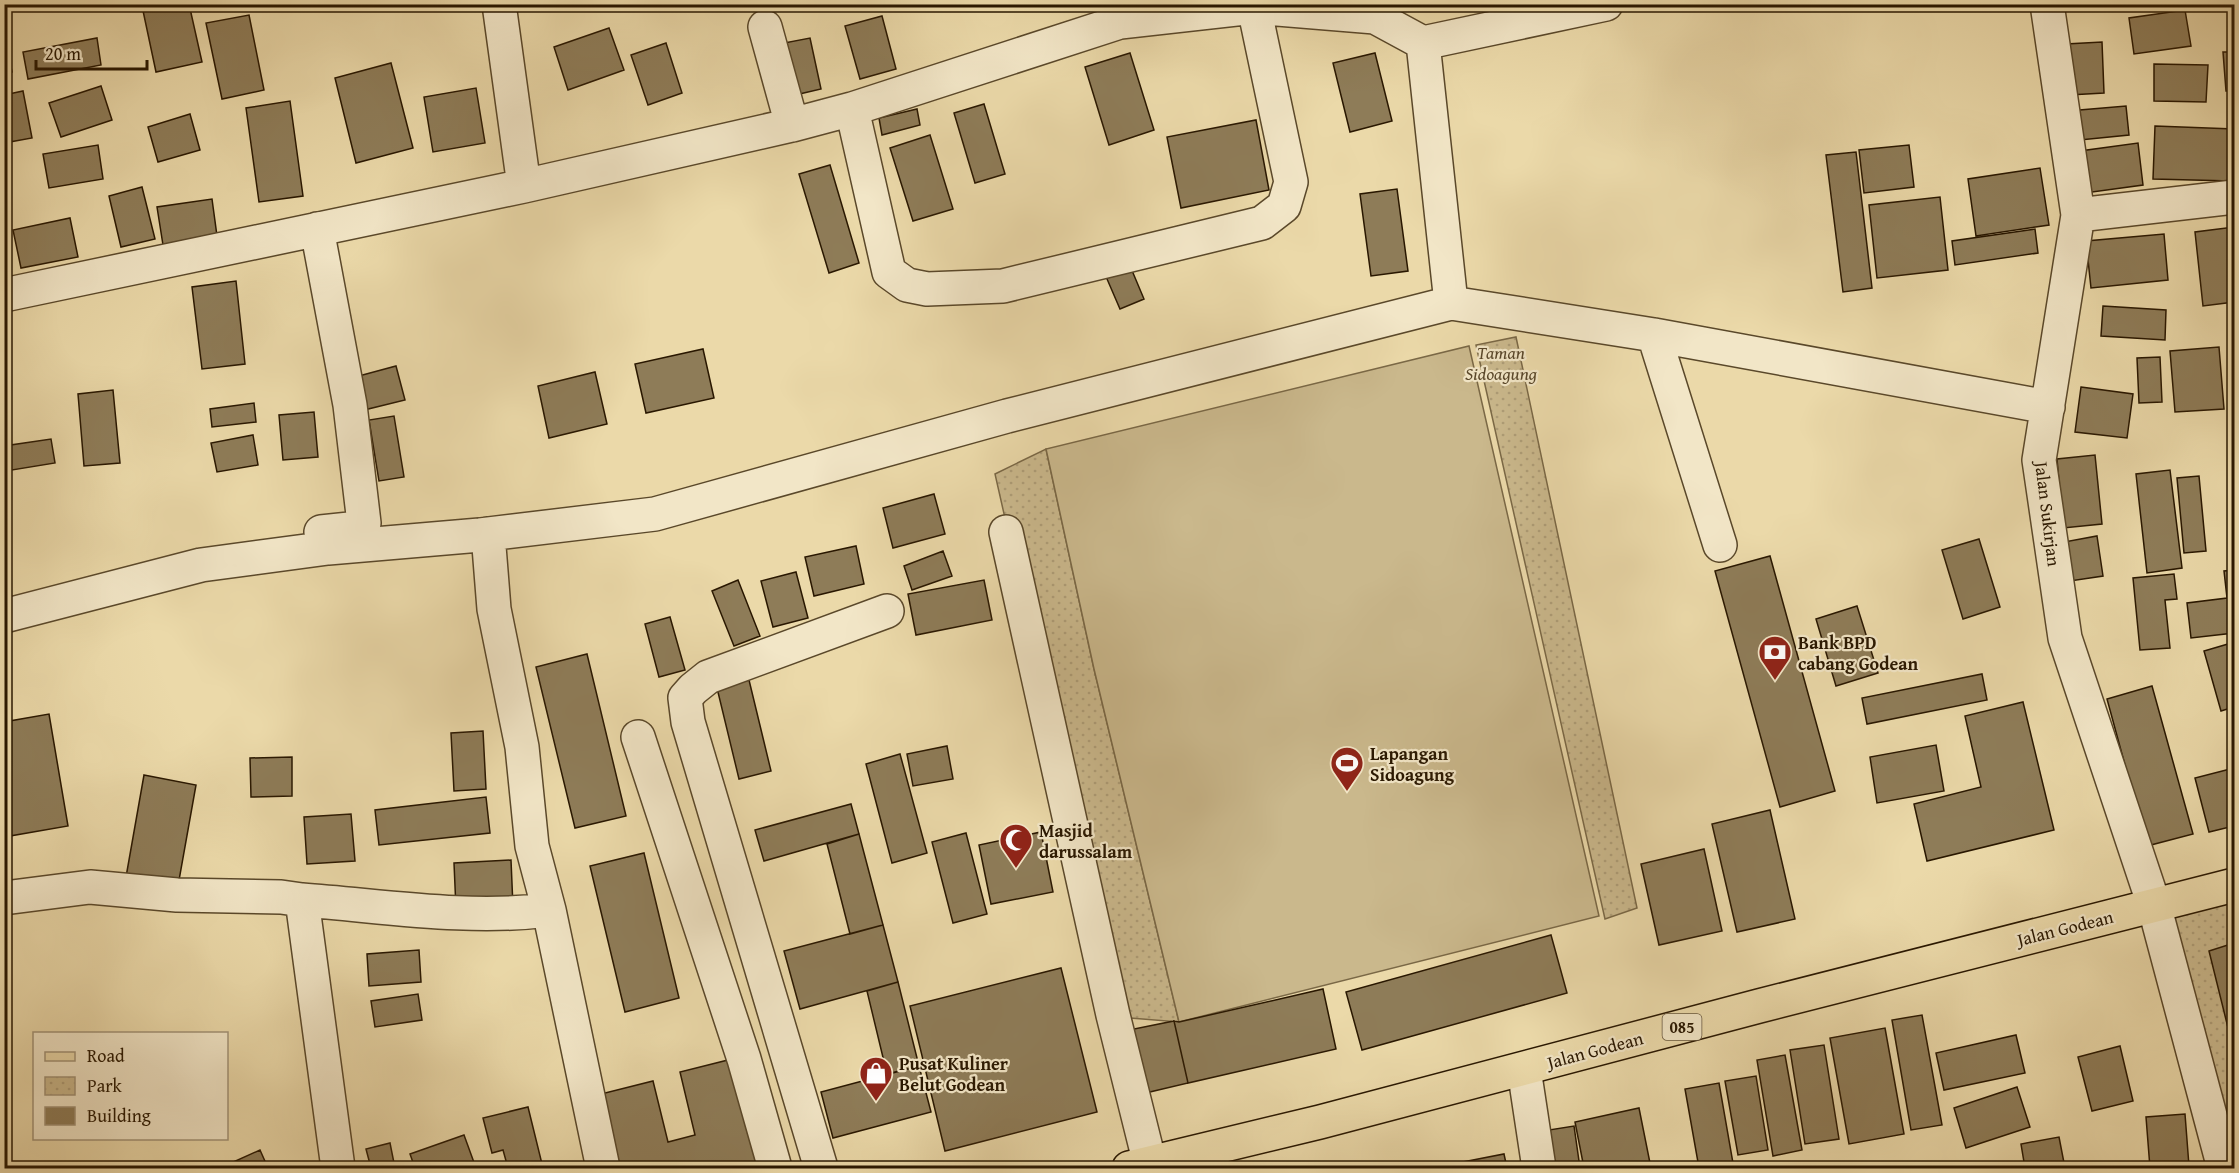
<svg xmlns="http://www.w3.org/2000/svg" width="2239" height="1173" font-family="'Gentium Book Plus',serif">
<style>
.park{fill:url(#park-dots);stroke:#7a6846;stroke-width:1.5}
.pitch{fill:#cab88c;stroke:#7a6846;stroke-width:1.5}
.building{fill:#8e7c58;stroke:#291700;stroke-width:1.5}
.lines{fill:none;stroke-linecap:round;stroke-linejoin:round}
.minor-casing{stroke:#5a482a;stroke-width:36}
.major-casing{stroke:#291700;stroke-width:36}
.minor{stroke:#f2e6c7;stroke-width:33}
.major{stroke:#ebd9a9;stroke-width:33}
.labels{text-anchor:middle;dominant-baseline:central;stroke-width:4.5;stroke-linejoin:round;paint-order:stroke}
.shield{fill:#f2e6c7;stroke:#65553c;stroke-width:1.5}
.shield-label{font-size:16px;font-weight:bold;fill:#291700}
.park-label{font-size:18px;font-style:italic;fill:#59472a;stroke:#f2e6c7}
.street-label{font-size:18px;fill:#291700;stroke:#f2e6c7}
.poi-label{font-size:18px;font-weight:bold;fill:#291700;stroke:#f2e6c7;text-anchor:start}
</style>
<defs>
<pattern id="park-dots" width="8" height="8" patternUnits="userSpaceOnUse" patternTransform="scale(1.5)"><rect width="8" height="8" fill="#cab88c"/><path d="M2 2h.1M6 6h.1" fill="none" stroke="#ae9d77" stroke-width="1.8" stroke-linecap="round"/></pattern>
</defs>
<rect width="100%" height="100%" fill="#ebd9a9"/>
<filter id="stains"><feTurbulence type="fractalNoise" baseFrequency=".00333" numOctaves="4"/><feColorMatrix values="0 0 0 0 .2 0 0 0 0 .09 0 0 0 0 .02 0 0 0 .5 -.17"/></filter>
<radialGradient id="worn" r=".72"><stop offset=".6" stop-color="#630" stop-opacity="0"/><stop offset="1" stop-color="#630" stop-opacity=".3"/></radialGradient>
<path class="park" d="M1516,337L1637,908L1605,919L1476,345Z
M1046,449L1094,669L1179,1022L1118,1017L995,474Z
M2234,885V1168L2154,905Z"/>
<path class="pitch" d="M1469,346L1599,916L1179,1022L1094,669L1046,449Z"/>
<path class="building" d="M151,4H189L202,62L156,72L142,6Z
M2185,10L2191,46L2134,54L2129,18Z
M249,15L264,90L222,99L206,23Z
M882,16L896,69L860,79L845,26Z
M609,28L624,70L568,90L554,47Z
M4,32L12,72L4,74Z
M97,38L101,65L28,79L23,52Z
M810,38L821,89L795,95L784,43Z
M2102,42L2104,93L2069,95L2066,44Z
M666,43L682,93L648,105L631,55Z
M2223,52H2234V91H2226Z
M1130,53L1154,130L1109,145L1085,67Z
M1375,53L1392,121L1350,132L1333,63Z
M391,63L413,148L356,163L335,78Z
M2154,64L2208,65L2206,102L2154,101Z
M101,86L112,120L61,137L49,103Z
M476,88L485,143L433,152L424,97Z
M23,91L32,138L4,143V95Z
M290,101L303,196L259,202L246,108Z
M984,104L1005,174L975,183L954,113Z
M2126,106L2129,135L2070,141L2068,111Z
M917,109L920,125L882,135L879,118Z
M190,114L200,150L158,162L148,127Z
M1256,120L1269,190L1181,208L1167,137Z
M2155,126L2234,129L2232,181L2153,179Z
M930,135L953,209L913,221L890,148Z
M2138,143L2143,185L2085,193L2080,151Z
M98,145L103,179L49,188L43,154Z
M1909,145L1914,187L1864,193L1859,150Z
M1856,152L1872,288L1843,292L1826,155Z
M830,165L859,263L829,273L799,174Z
M2040,168L2049,225L1976,236L1968,179Z
M142,187L155,239L121,247L109,196Z
M1397,189L1408,271L1371,276L1360,194Z
M1940,197L1948,270L1877,278L1869,205Z
M212,199L217,236L163,245L157,207Z
M70,218L78,257L21,268L13,230Z
M2234,227V302L2203,306L2195,232Z
M2035,229L2038,253L1955,265L1952,241Z
M2164,234L2168,280L2091,288L2086,241Z
M1128,261L1144,299L1120,309L1104,272Z
M236,281L245,364L202,369L192,287Z
M2103,306L2166,310L2165,340L2101,336Z
M2219,347L2224,409L2175,412L2170,351Z
M703,349L714,398L646,413L635,364Z
M2160,357L2162,402L2139,403L2137,358Z
M396,366L405,400L364,410L355,377Z
M595,372L607,424L549,438L538,386Z
M2081,387L2133,394L2127,438L2075,432Z
M113,390L120,463L84,466L78,394Z
M254,403L256,422L212,427L210,409Z
M314,412L318,457L283,460L279,415Z
M394,416L404,477L379,481L369,420Z
M253,435L258,465L217,472L211,443Z
M51,439L55,463L6,471L4,446Z
M2095,455L2102,524L2063,528L2057,459Z
M2170,470L2182,568L2147,573L2136,474Z
M2199,476L2206,551L2184,553L2177,478Z
M934,494L945,534L893,548L883,508Z
M2097,536L2103,576L2070,581L2064,542Z
M1979,539L2000,607L1963,619L1942,550Z
M856,546L864,584L814,596L805,557Z
M943,551L952,576L912,590L904,566Z
M1770,556L1835,791L1780,807L1715,571Z
M2234,570V633L2191,638L2187,603L2227,598L2224,571Z
M796,572L808,618L773,627L761,581Z
M2174,574L2177,599L2165,600L2170,648L2140,650L2133,578Z
M738,580L760,636L734,646L712,591Z
M984,580L992,620L916,635L908,594Z
M1857,606L1878,673L1836,686L1816,619Z
M670,617L685,670L659,677L645,624Z
M2228,644L2234,666V707L2221,711L2204,651Z
M587,654L626,816L575,828L536,667Z
M1982,674L1987,700L1867,724L1862,698Z
M749,680L771,771L739,779L717,688Z
M2152,686L2193,834L2147,846L2107,699Z
M2023,702L2054,830L1927,861L1914,804L1981,787L1965,716Z
M49,714L68,826L4,837V722Z
M483,731L486,789L454,791L451,733Z
M1936,745L1944,791L1877,803L1870,757Z
M947,746L953,779L913,786L907,754Z
M900,754L927,853L892,863L866,764Z
M292,757V796L251,797L250,758Z
M2234,768V826L2209,832L2195,778Z
M144,775L196,785L178,886L126,877Z
M486,797L490,833L379,845L375,810Z
M851,804L859,834L764,861L755,830Z
M1770,810L1795,919L1737,932L1712,824Z
M351,814L355,861L307,864L304,817Z
M1041,832L1053,892L991,904L979,845Z
M966,833L987,914L953,923L932,842Z
M859,834L883,925L850,934L827,844Z
M1704,849L1722,931L1659,945L1641,864Z
M644,853L679,998L625,1012L590,866Z
M511,860L513,907L456,909L454,863Z
M883,925L898,982L800,1009L784,951Z
M1551,935L1567,993L1362,1050L1346,992Z
M2234,943V1052L2209,951Z
M419,950L421,982L369,986L367,954Z
M1061,968L1097,1112L945,1151L910,1006Z
M898,982L919,1066L887,1074L867,991Z
M1323,989L1336,1049L1188,1083L1174,1021L1179,1022Z
M418,994L422,1020L375,1027L371,1001Z
M1922,1015L1942,1125L1911,1130L1892,1020Z
M1174,1021L1188,1083L1137,1095L1124,1031Z
M1885,1028L1904,1134L1849,1144L1830,1038Z
M2016,1035L2025,1073L1944,1090L1936,1053Z
M1824,1045L1839,1139L1805,1144L1790,1050Z
M2120,1046L2133,1101L2092,1111L2078,1057Z
M1785,1055L1802,1150L1773,1156L1757,1060Z
M736,1058L762,1168H619L601,1094L653,1081L668,1142L695,1135L680,1072Z
M919,1066L931,1112L833,1138L821,1092Z
M1756,1076L1768,1150L1738,1155L1725,1081Z
M1719,1083L1733,1163L1699,1168L1685,1089Z
M2017,1087L2030,1127L1966,1148L1954,1108Z
M528,1107L543,1168H508L503,1150L492,1153L483,1118Z
M1639,1108L1651,1168H1584L1575,1122Z
M2185,1114L2189,1166L2150,1168L2146,1117Z
M1574,1126L1580,1168H1542L1536,1132Z
M464,1135L476,1168H415L410,1154Z
M2059,1137L2065,1168H2025L2021,1144Z
M390,1143L395,1168H371L366,1149Z
M260,1150L268,1168H220Z
M1504,1154L1507,1168H1443L1442,1166Z"/>
<g class="lines">
<defs>
<path id="minor" d="M499,4L524,186
M1119,4L1120,22L1254,7L1375,17L1423,43L1606,4
M2047,4L2078,215L2039,460L2065,638L2154,905L2224,1168
M765,27L792,125
M1423,43L1451,303
M852,109L889,272L907,285L927,289L1003,286L1262,223L1284,206L1291,182L1254,7
M2078,215L2234,197
M317,229L350,405L364,523L359,528L321,532
M4,295L524,186L792,125L852,109L1120,22
M1654,335L1720,545
M1006,532L1113,1015L1151,1168
M488,534L494,609L522,747L532,846L549,910L603,1168
M4,616L201,565L328,548L480,535L655,514L1007,416L1451,303L1654,335L2048,407
M638,737L744,1059L775,1168
M4,898L90,887L177,895L281,897L302,900L338,1168
M302,900C384,906 467,920 549,910
M1524,1069L1539,1168
M821,1168L688,722L685,698L693,689L708,677L887,611"/>
<path id="major" d="M1129,1168L1320,1122L1759,1006L2234,885"/>
</defs>
<use href="#minor" class="minor-casing"/>
<use href="#major" class="major-casing"/>
<use href="#minor" class="minor"/>
<use href="#major" class="major"/>
</g>
<defs>
<symbol id="bank-pin" viewBox="-11 -11 22 30"><path d="M0 17L-7.5 6A9.5 9.5 0 1 1 7.5 6Z" fill="#8f2418" stroke="#f2e6c7"/><path d="M-6-4H6V4H-6ZM0-2.3a2.3 2.3 0 1 0 0 4.6a2.3 2.3 0 1 0 0-4.6Z" fill="#fff"/></symbol>
<symbol id="stadium-pin" viewBox="-11 -11 22 30"><path d="M0 17L-7.5 6A9.5 9.5 0 1 1 7.5 6Z" fill="#8f2418" stroke="#f2e6c7"/><path d="M0-5a6.5 5 0 1 0 0 10a6.5 5 0 1 0 0-10ZM-3.5-1.8h7v3.6h-7Z" fill="#fff"/></symbol>
<symbol id="mosque-pin" viewBox="-11 -11 22 30"><path d="M0 17L-7.5 6A9.5 9.5 0 1 1 7.5 6Z" fill="#8f2418" stroke="#f2e6c7"/><path d="M3.5-4.9A6 6 0 1 0 3.5 4.9A5 5 0 1 1 3.5-4.9Z" fill="#fff"/></symbol>
<symbol id="shop-pin" viewBox="-11 -11 22 30"><path d="M0 17L-7.5 6A9.5 9.5 0 1 1 7.5 6Z" fill="#8f2418" stroke="#f2e6c7"/><path d="M-5-2.5h2.3a2.7 3.5 0 0 1 5.4 0H5L5.5 6h-11ZM-1.5-2.5h3a1.5 2.3 0 0 0-3 0Z" fill="#fff"/></symbol>
</defs>
<g fill-rule="evenodd">
<use href="#bank-pin" x="1756" y="633" width="38" height="52"/>
<use href="#stadium-pin" x="1328" y="744" width="38" height="52"/>
<use href="#mosque-pin" x="997" y="821" width="38" height="52"/>
<use href="#shop-pin" x="857" y="1054" width="38" height="52"/>
</g>
<g class="labels">
<rect class="shield" x="1662.5" y="1014" width="39" height="26" rx="4.5"/>
<g class="shield-label">
<text x="1682" y="1027">085</text>
</g>
<g class="park-label">
<text x="1501" y="352">Taman<tspan x="1501" dy="21">Sidoagung</tspan></text>
</g>
<g class="street-label">
<text transform="translate(2048 514) rotate(83)">Jalan Sukirjan</text>
<text transform="translate(2065 928) rotate(-14)">Jalan Godean</text>
<text transform="translate(1595 1050) rotate(-15)">Jalan Godean</text>
</g>
<g class="poi-label">
<text x="1798" y="642">Bank BPD<tspan x="1798" dy="21">cabang Godean</tspan></text>
<text x="1370" y="753">Lapangan<tspan x="1370" dy="21">Sidoagung</tspan></text>
<text x="1039" y="830">Masjid<tspan x="1039" dy="21">darussalam</tspan></text>
<text x="899" y="1063">Pusat Kuliner<tspan x="899" dy="21">Belut Godean</tspan></text>
</g>
</g>
<rect width="2239" height="1173" fill="none" stroke="#ebd9a9" stroke-width="24"/>
<rect x="6" y="6" width="2227" height="1161" fill="none" stroke="#291700" stroke-width="3"/>
<rect x="12" y="12" width="2215" height="1149" fill="none" stroke="#291700" stroke-width="1.5"/>
<rect x="33" y="1032" width="195" height="108" fill="#f2e6c7" stroke="#a29377" stroke-width="1.5"/>
<rect x="45" y="1052" width="30" height="9" fill="#ebd9a9" stroke="#a29377" stroke-width="1.5"/>
<text x="87" y="1062" font-size="18" fill="#291700">Road</text>
<rect x="45" y="1077" width="30" height="18" fill="url(#park-dots)" stroke="#a29377" stroke-width="1.5"/>
<text x="87" y="1092" font-size="18" fill="#291700">Park</text>
<rect x="45" y="1107" width="30" height="18" fill="#8e7c58" stroke="#a29377" stroke-width="1.5"/>
<text x="87" y="1122" font-size="18" fill="#291700">Building</text>
<path d="M36 60v9h111v-9" fill="none" stroke="#291700" stroke-width="3"/>
<text x="45" y="60" font-size="18" fill="#291700" stroke="#f2e6c7" stroke-width="4.5" paint-order="stroke">20 m</text>
<rect width="100%" height="100%" filter="url(#stains)"/>
<rect width="100%" height="100%" fill="url(#worn)"/>
</svg>
